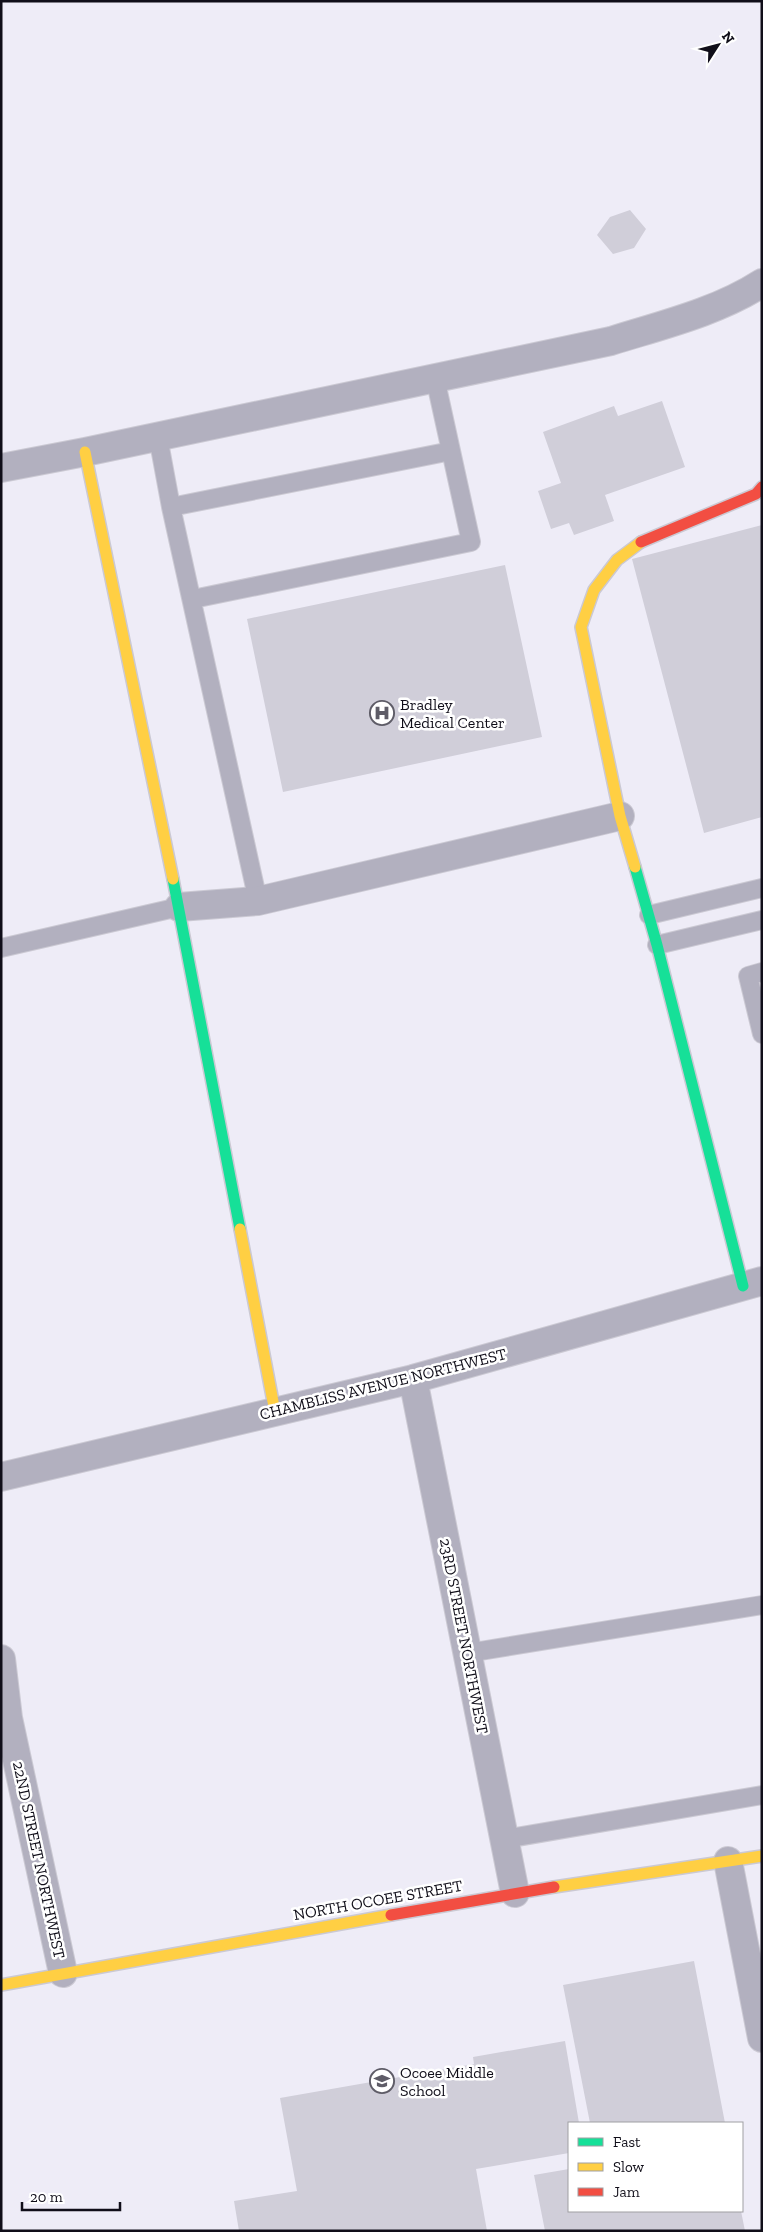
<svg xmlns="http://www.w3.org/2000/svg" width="763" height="2232" font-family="'Zilla Slab',serif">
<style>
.building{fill:#d0ced9}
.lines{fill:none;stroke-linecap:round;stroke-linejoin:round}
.lane-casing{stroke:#cbc9d3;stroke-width:20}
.street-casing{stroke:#cbc9d3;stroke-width:30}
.fast-casing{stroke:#cbc9d3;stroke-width:14}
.slow-casing{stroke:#cbc9d3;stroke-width:14}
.jam-casing{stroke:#cbc9d3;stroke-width:14}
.lane{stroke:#b2b0bf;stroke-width:18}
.street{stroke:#b2b0bf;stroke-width:28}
.fast{stroke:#16e098;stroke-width:11}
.slow{stroke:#ffcf43;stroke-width:11}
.jam{stroke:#f24e42;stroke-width:11}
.labels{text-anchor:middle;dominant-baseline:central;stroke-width:5;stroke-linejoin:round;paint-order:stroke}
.poi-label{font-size:16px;fill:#100e19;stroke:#fff;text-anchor:start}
.street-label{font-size:16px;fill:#100e19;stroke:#fff}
</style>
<rect width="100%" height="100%" fill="#eeecf7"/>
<path class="building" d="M630,210L646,229L634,248L613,254L597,235L610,217Z
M662,401L685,467L605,495L614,521L574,535L569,523L551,529L538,491L561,483L543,432L614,406L618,416Z
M762,525V817L704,833L632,559Z
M505,565L542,737L283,792L247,619Z
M694,1961L725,2123H590L563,1985Z
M565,2041L579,2123H569V2153L476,2169L487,2231H239L234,2201L297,2191L280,2098L474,2064L473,2057Z
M569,2169V2211H741L745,2231H545L534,2175Z"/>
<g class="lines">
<defs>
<path id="lane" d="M158,437L171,507L258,901
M171,507L451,451
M193,599L471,542L435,378
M649,915L762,888
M657,945L762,920
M1,948L179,907
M762,972L748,976L762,1034
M468,1653L762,1605
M505,1839L762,1795"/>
<path id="street" d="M1,468L85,452L611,341C662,325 717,312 762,283
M179,907L258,901L620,816
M413,1379L515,1893
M1,1477L413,1379L762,1281
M1,1659L8,1718L63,1973
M728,1861L762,2038"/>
<path id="fast" d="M635,867L657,945L743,1286
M173,879L240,1229"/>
<path id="slow" d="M85,452L173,879
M635,867L620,816L581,627L594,590L617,560L641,542
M240,1229L275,1412
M554,1887L762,1856
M1,1985L391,1915"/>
<path id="jam" d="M641,542L756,494L762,487
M391,1915L554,1887"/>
</defs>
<use href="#lane" class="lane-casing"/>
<use href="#street" class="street-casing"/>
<use href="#fast" class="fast-casing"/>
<use href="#slow" class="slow-casing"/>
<use href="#jam" class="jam-casing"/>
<use href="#lane" class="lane"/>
<use href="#street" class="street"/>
<use href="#fast" class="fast"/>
<use href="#slow" class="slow"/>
<use href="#jam" class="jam"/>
</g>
<defs>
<symbol id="hospital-ring" viewBox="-11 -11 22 22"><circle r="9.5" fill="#fff" stroke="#5e5c67" stroke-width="1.5"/><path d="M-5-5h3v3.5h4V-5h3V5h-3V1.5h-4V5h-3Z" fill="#5e5c67"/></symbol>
<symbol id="school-ring" viewBox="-11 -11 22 22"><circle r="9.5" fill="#fff" stroke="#5e5c67" stroke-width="1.5"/><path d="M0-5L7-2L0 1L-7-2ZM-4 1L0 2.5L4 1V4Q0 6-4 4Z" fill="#5e5c67"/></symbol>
</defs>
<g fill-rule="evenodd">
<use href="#hospital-ring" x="368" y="699" width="28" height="28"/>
<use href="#school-ring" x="368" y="2067" width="28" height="28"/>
</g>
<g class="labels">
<g class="poi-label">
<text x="400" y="704">Bradley<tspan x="400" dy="18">Medical Center</tspan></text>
<text x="400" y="2072">Ocoee Middle<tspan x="400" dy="18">School</tspan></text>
</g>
<g class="street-label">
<text transform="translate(383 1384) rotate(-14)">CHAMBLISS AVENUE NORTHWEST</text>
<text transform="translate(464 1636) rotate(79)">23RD STREET NORTHWEST</text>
<text transform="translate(39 1860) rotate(78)">22ND STREET NORTHWEST</text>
<text transform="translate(378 1900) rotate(-10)">NORTH OCOEE STREET</text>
</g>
</g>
<rect width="763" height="2232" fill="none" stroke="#100e19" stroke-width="5"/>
<rect x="568" y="2122" width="175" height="90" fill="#ffffff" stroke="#9f9fa3"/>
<rect x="578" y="2138" width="25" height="8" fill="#16e098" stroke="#9f9fa3"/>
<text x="613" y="2147" font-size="15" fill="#100e19">Fast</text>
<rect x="578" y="2163" width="25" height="8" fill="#ffcf43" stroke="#9f9fa3"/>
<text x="613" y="2172" font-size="15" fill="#100e19">Slow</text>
<rect x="578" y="2188" width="25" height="8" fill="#f24e42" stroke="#9f9fa3"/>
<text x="613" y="2197" font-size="15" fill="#100e19">Jam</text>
<g transform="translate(718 45) rotate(54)" stroke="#ffffff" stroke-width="4" paint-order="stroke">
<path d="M0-4L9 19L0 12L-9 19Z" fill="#100e19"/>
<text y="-8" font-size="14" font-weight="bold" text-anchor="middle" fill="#100e19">N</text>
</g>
<path d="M22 2202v8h98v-8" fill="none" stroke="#100e19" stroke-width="2.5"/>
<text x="30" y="2202" font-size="15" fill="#100e19" stroke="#ffffff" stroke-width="4" paint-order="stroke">20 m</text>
</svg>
